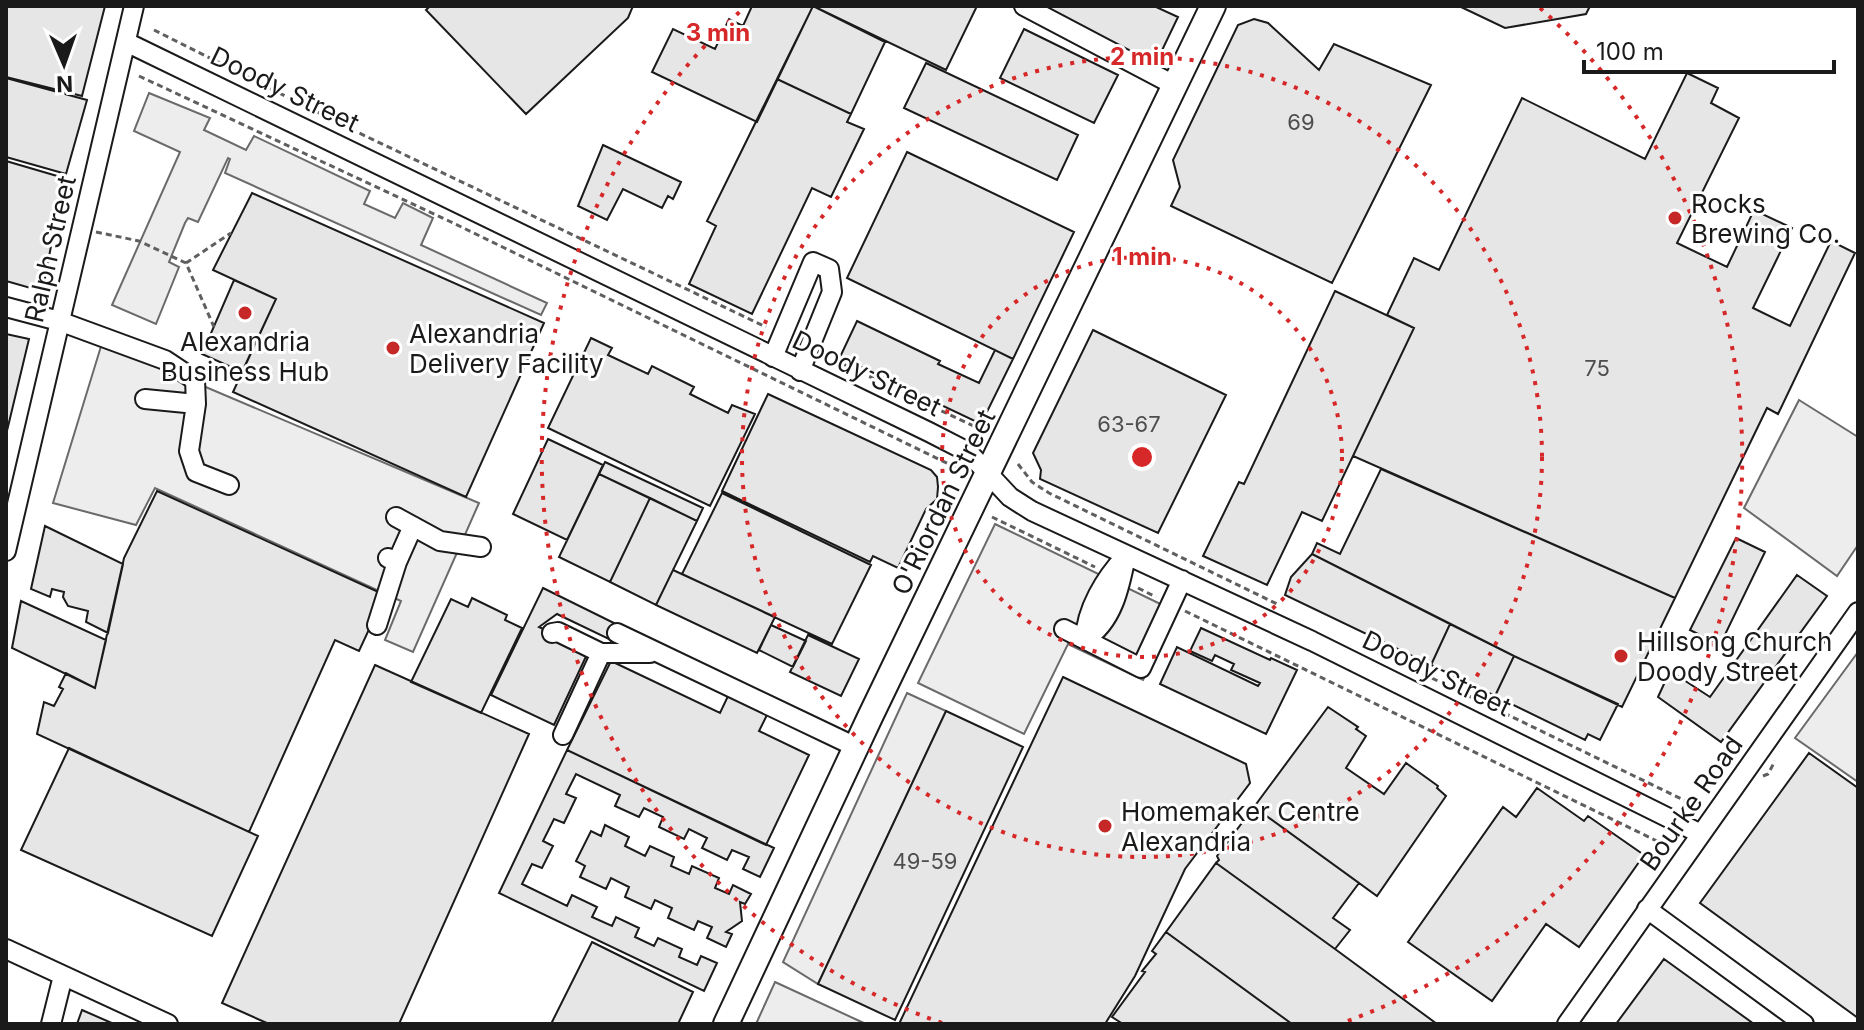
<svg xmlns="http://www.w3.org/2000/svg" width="1864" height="1030" font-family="Inter,sans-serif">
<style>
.built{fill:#ededed;stroke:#6a6a6a;stroke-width:2}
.building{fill:#e6e6e6;stroke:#1a1a1a;stroke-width:2}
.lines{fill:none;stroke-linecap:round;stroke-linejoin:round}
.minor-casing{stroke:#1a1a1a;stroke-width:22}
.major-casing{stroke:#1a1a1a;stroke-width:28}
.path{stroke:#5f5f5f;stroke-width:3;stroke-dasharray:6 4;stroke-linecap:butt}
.minor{stroke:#fff;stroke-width:18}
.major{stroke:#fff;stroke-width:24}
.ring{fill:none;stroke:#d62828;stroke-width:4;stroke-dasharray:4 8}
.poi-dot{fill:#c62828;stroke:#fff;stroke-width:3}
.labels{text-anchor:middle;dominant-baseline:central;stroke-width:6;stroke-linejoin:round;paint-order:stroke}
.number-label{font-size:22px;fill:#4d4d4d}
.street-label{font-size:26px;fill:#1a1a1a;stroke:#fff}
.poi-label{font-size:26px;fill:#1a1a1a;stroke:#fff;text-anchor:start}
.centre{fill:#d62828;stroke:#fff;stroke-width:4}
.ring-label{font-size:24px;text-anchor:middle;font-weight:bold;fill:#d62828;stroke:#fff;stroke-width:6;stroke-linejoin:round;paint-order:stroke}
</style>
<rect width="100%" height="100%" fill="#fff"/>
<path class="built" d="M149,93L210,118L204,130L246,150L254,136L370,191L364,204L395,218L403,203L433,218L421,245L547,303L541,315L225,173L230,159L228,158L198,222L188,218L185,223L169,262L179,267L156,324L112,305L180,152L134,131Z
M102,343L479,503L413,652L385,640L401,601L155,488L136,525L53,503Z
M1799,400L1858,437V545L1837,576L1744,508Z
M995,524L1177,612L1143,680L1068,644L1024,734L918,683Z
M1858,652V782L1795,738Z
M907,693L946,711L818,984L783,962Z
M775,982L866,1024H756Z"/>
<path class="building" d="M6,6H105L82,96L6,77Z
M430,6H633L628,18L526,114L426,10Z
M752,6H813L757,122L652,72L673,29L715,49L729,19L743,26Z
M813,6L885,42L851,114L777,79Z
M813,6H977L946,70Z
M1033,6H1154L1178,17L1155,65Z
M1459,6H1590L1586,14L1505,28Z
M1254,19L1268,23L1319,70L1334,44L1431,85L1332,283L1171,206L1180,187L1173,160L1238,25Z
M1024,29L1118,75L1094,123L1000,78Z
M926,63L1078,135L1057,180L904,108Z
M1687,73L1718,88L1711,103L1739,118L1677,243L1727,267L1754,210L1792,228L1753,308L1790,326L1831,241L1855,253L1778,414L1767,408L1675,598L1353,456L1414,328L1387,315L1414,258L1439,270L1522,98L1645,159Z
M6,78L87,100L66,174L6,157Z
M777,79L851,114L847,122L864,129L831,197L812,188L752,314L689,284L716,226L707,221Z
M603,145L681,182L673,199L668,196L662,208L623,189L607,220L578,206Z
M907,152L1074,232L1013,359L847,278Z
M6,161L64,178L44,283L34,289L6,281Z
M252,193L544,323L466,497L233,392L276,299L213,270Z
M234,280L276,299L242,372L202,354Z
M1335,291L1414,328L1322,521L1302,512L1267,585L1203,556L1239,482L1244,484Z
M857,321L940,361L938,364L979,383L995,350L1013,359L981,424L840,357Z
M1093,330L1226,395L1158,533L1040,479L1041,470L1033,453Z
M6,334L29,339L6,435Z
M591,338L612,348L608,355L648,374L652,366L694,387L690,394L728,413L732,405L755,414L710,506L548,428Z
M768,394L931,470L937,477L938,487L937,499L926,509L898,568L873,556L870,562L722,491Z
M548,439L603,465L567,540L513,514Z
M605,462L703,508L697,521L599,474Z
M1381,469L1675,598L1622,707L1514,656L1312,554L1317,543L1340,554Z
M599,474L650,498L610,582L559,557Z
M157,491L385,595L359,651L335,640L249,832L37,734L44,702L54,706L63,689L59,687L66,673L95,688L124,558Z
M722,493L871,565L832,644L682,574Z
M650,498L697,521L656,605L610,582Z
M45,526L123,564L108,633L86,622L88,611L68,606L63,597L64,592L52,589L50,597L31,589Z
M1736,538L1765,552L1720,645L1690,630Z
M1312,554L1450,624L1431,665L1285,595L1291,577Z
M673,570L775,617L757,653L656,605Z
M1797,575L1827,596L1721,742L1658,697L1670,671L1710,697Z
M543,588L620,626L613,641L557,614L539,627L589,650L554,725L491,695Z
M472,598L507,615L505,620L522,628L481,713L411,682L451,599L468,607Z
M21,601L106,640L95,688L12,648Z
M1450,624L1514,656L1495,696L1431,665Z
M771,625L806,641L793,667L759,650Z
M1201,628L1270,660L1271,658L1297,670L1266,734L1160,684L1177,647L1258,686L1260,683L1231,670L1234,664L1215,655L1212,661L1190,651Z
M808,635L859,659L841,696L790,672Z
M1514,656L1618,704L1600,740L1588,734L1585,740L1495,696Z
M611,661L720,713L728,696L767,715L759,731L809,755L766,845L567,750Z
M375,665L529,734L399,1024H269L222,1003Z
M1063,677L1246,764L1250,783L1185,869L1135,976L1105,1024H899Z
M1328,707L1358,727L1356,729L1366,736L1346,768L1384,794L1406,763L1438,786L1437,788L1446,796L1377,896L1254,807Z
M946,711L1023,747L895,1020L818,984Z
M69,748L258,836L212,936L21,850Z
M567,750L774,848L760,877L743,869L749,857L732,850L727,860L702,848L707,838L689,829L684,839L659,827L663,817L644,808L639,817L615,806L620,795L576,774L566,794L576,798L564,823L554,819L543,841L553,846L542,868L532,864L522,884L567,906L572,895L597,907L592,917L612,926L616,917L639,928L635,937L654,946L658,938L682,949L679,957L697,965L701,956L717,963L704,991L499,893Z
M1809,753L1858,788V1018L1700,903Z
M1537,788L1584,821L1588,816L1644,855L1579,947L1546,924L1492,1001L1408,942L1503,807L1516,817Z
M1254,807L1359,883L1333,918L1350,930L1335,949L1216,863L1219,860L1217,856Z
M605,825L629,837L625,846L645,856L650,846L674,857L671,866L689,874L692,866L719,878L715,888L729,894L733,885L751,894L745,904L740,902L742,921L726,932L732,934L726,947L707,938L712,927L698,921L694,930L668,918L672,908L655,900L651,909L625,897L629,887L611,878L606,889L580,877L585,866L576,861L591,831L601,836Z
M1216,863L1335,949L1437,1024H1292L1166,932Z
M1166,932L1292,1024H1123L1112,1017L1145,972L1142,971L1156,954L1152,951Z
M592,942L693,992L678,1024H551Z
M1664,959L1754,1024H1616Z
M82,1010L114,1024H77Z"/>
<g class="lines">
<defs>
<path id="minor" d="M1024,6L1174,85
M126,42L929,432L968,452L1010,497L1032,511L1312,641L1701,834
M6,307L59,321L165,360L195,380L196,404L189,451L196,472L229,485
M773,357L813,262L829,269L832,292L800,371
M145,399L196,404
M396,517L440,541L481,547
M6,551L134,6
M388,558L397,562L413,526
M377,625L397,562
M1064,629L1141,668L1182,580
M552,633L558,632L601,653
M617,633L856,747
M1085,639C1113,622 1120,586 1126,556
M1085,639C1086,610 1105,578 1125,557
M563,735L601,653H650
M1647,909L1804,1024
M6,949L168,1024
M51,1024L63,976
M1567,1024L1858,612"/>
<path id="major" d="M726,1024L870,717L1213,6"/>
</defs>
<use href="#minor" class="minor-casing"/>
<use href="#major" class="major-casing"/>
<path class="path" d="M154,30L357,132L766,327
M139,76L449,221L961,470
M96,232L139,241L186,263L214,327
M186,263L231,233
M824,355L984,431
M1018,464L1032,482L1049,493L1277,604
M992,517L1095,567
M1138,588L1156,597
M1185,611L1663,844
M1378,652L1692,804
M1763,776L1768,774L1775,761"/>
<use href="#minor" class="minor"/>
<use href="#major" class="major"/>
</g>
<g class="ring">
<circle cx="1142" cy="457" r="200"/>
<circle cx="1142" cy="457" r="400"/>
<path d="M942 1023A600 600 0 0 1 744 8M1540 8A600 600 0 0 1 1342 1023"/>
</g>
<g class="poi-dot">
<circle cx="1675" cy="218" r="8"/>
<circle cx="245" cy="313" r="8"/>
<circle cx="393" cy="348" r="8"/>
<circle cx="1621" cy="656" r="8"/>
<circle cx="1105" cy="826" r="8"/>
</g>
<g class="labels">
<g class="number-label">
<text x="1301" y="122">69</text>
<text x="1597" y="368">75</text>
<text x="1129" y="424">63-67</text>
<text x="925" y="861">49-59</text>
</g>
<g class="street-label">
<text transform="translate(285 89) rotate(26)">Doody Street</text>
<text transform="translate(50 249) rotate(-77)">Ralph Street</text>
<text transform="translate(867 373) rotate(26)">Doody Street</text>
<text transform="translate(943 502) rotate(-64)">O'Riordan Street</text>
<text transform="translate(1437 673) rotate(26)">Doody Street</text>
<text transform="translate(1691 803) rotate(-55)">Bourke Road</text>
</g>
<g class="poi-label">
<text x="1691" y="203">Rocks<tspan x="1691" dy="30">Brewing Co.</tspan></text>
<text x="409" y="333">Alexandria<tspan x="409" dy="30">Delivery Facility</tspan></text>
<text x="245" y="341" text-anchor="middle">Alexandria<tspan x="245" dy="30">Business Hub</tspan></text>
<text x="1637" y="641">Hillsong Church<tspan x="1637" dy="30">Doody Street</tspan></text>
<text x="1121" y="811">Homemaker Centre<tspan x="1121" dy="30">Alexandria</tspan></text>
</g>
</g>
<circle cx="1142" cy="457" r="12" class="centre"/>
<g class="ring-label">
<text x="718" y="41">3 min</text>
<text x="1142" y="65">2 min</text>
<text x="1142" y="265">1 min</text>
</g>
<rect width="1864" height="1030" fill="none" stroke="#1a1a1a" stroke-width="16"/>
<g transform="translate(64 64) rotate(178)" stroke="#ffffff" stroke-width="6" paint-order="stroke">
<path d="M0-6L14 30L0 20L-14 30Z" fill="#1a1a1a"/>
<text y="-12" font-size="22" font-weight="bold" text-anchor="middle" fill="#1a1a1a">N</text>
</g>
<path d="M1584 60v12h250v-12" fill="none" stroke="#1a1a1a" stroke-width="4"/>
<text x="1596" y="60" font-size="24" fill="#1a1a1a" stroke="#ffffff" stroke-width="6" paint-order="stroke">100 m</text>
</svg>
